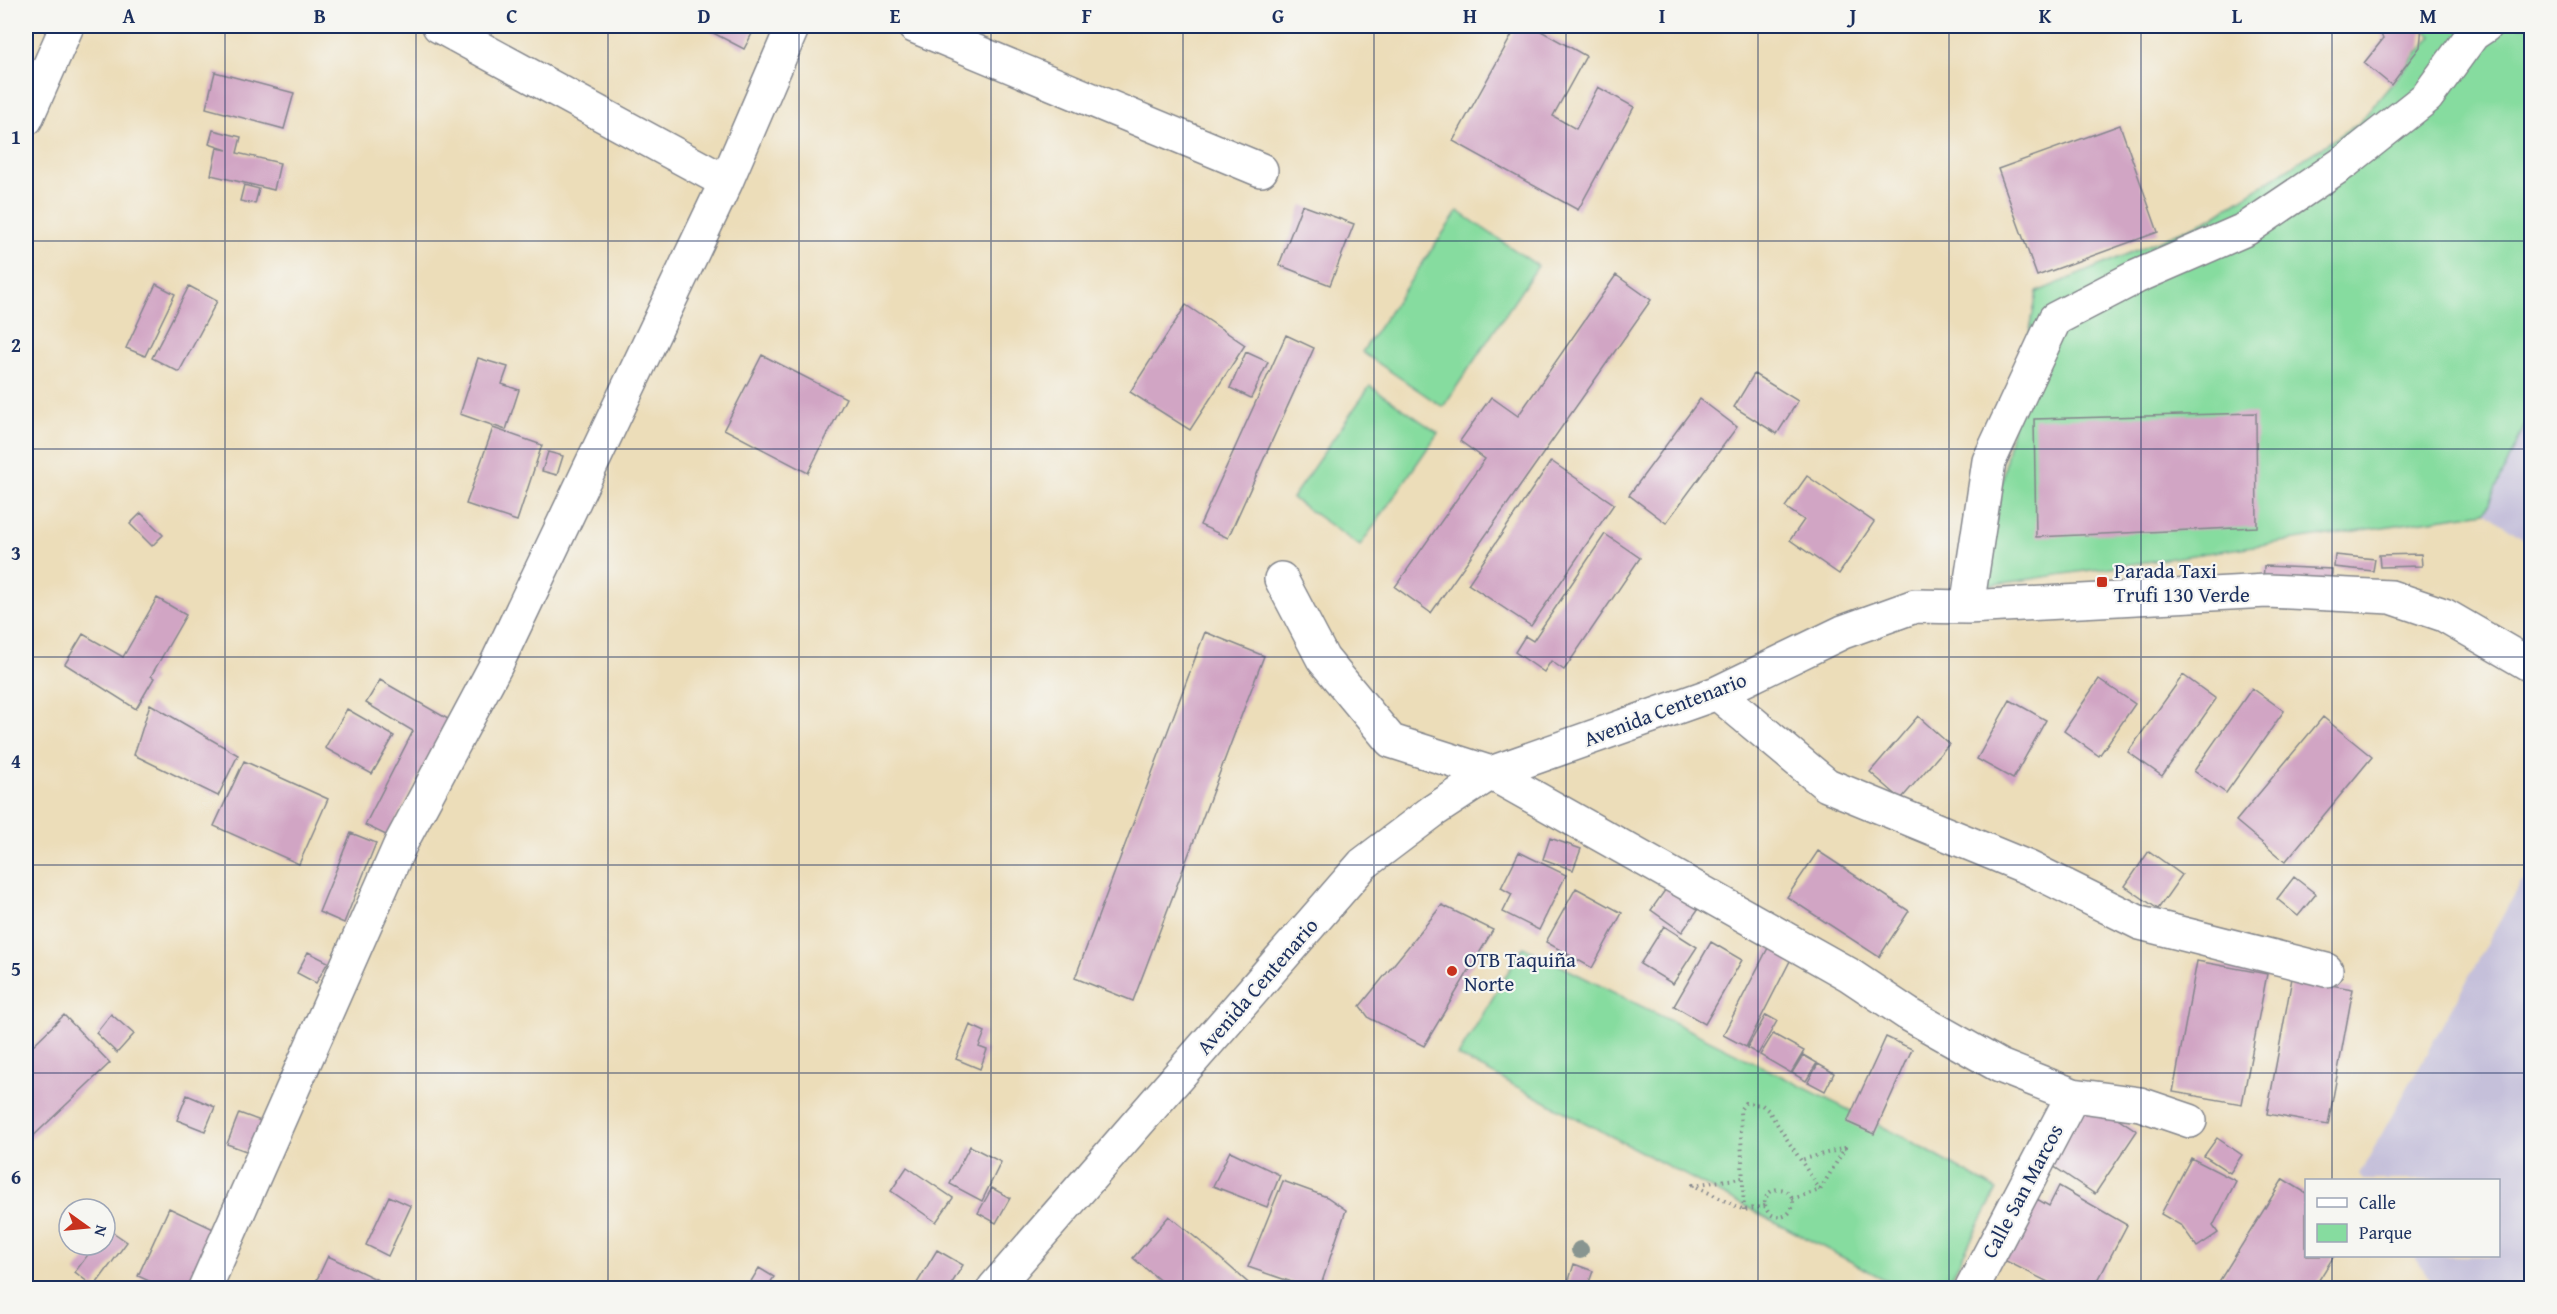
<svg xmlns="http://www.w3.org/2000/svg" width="2557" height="1314" font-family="'Gentium Book Plus',serif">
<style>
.industrial{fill:#c5c0da}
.green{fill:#86dc9f;stroke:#50867e;stroke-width:1.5}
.building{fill:#d1a5c4}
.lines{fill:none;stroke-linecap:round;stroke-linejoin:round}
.minor-casing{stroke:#84868c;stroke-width:36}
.path{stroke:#84868c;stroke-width:4;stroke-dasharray:1.5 4.5;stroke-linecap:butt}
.minor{stroke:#fff;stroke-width:33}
.tree{fill:#889590}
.grid{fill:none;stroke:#1b2f5e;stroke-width:1.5;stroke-opacity:0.55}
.poi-dot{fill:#c8321e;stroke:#f6f6f2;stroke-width:2}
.labels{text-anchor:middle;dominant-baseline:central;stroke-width:4.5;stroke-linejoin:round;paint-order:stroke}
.poi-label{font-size:21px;fill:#1b2f5e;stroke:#f6f6f2;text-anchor:start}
.street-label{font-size:21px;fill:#1b2f5e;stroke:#f6f6f2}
.neatline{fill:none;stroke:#1b2f5e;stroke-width:2}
.grid-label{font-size:20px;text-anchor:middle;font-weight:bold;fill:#1b2f5e}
</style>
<rect width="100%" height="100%" fill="#f6f6f2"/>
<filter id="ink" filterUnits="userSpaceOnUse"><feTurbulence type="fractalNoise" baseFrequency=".0167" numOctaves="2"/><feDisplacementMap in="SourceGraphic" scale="12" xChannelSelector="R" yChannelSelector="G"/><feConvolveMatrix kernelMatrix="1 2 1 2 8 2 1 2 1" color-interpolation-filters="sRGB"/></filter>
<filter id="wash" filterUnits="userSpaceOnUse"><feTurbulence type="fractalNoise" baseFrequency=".008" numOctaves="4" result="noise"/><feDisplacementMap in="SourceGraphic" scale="24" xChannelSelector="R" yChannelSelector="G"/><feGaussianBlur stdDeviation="1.35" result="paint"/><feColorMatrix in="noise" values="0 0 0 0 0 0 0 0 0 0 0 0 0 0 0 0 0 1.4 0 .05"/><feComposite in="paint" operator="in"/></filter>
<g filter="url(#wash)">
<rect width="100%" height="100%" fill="#ecddb9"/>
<path class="industrial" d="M2531,412V544L2485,512Z
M2531,877V1288H2436L2414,1256H2498V1180H2363L2359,1175L2521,883Z"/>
<path class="green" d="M2419,26H2531V412L2485,512L1983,586L2037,292L2208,220L2358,124L2432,36Z
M1458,211L1538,266L1443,407L1362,352Z
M1370,386L1438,433L1360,546L1292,498Z
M1523,947L1905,1138L1997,1190L1946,1288H1901L1458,1056Z"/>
<g id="blocks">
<path class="building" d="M700,26H756L744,49Z
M1517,26H1532L1586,56L1553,116L1576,129L1598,87L1634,107L1578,210L1453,141Z
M2378,26H2422L2420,47L2391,85L2364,63L2383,39Z
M215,72L294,93L284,129L206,108Z
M2120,125L2158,232L2037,276L1998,169Z
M213,130L241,137L237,153L280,163L274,190L211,175L217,148L227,150L209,144Z
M244,185L259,189L255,204L240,201Z
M1302,205L1354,224L1330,285L1279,265Z
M1616,275L1651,300L1431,613L1395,587L1485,459L1460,441L1491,397L1518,416Z
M156,284L175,294L145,356L126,348Z
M189,286L217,301L179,372L152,358Z
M1186,305L1245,345L1190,430L1130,392Z
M1286,335L1314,348L1228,538L1200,525Z
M1246,352L1268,362L1251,398L1230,388Z
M762,355L846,398L808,473L724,429Z
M478,358L508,367L502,384L519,390L506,430L460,414Z
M1754,374L1798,401L1777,434L1734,407Z
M1700,399L1737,427L1666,523L1629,495Z
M2256,413L2257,527L2036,537L2034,419Z
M493,428L542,445L517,521L466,504Z
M548,452L563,456L557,475L542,471Z
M1551,461L1614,504L1531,626L1468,584Z
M1807,476L1874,522L1839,574L1790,540L1804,520L1785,507Z
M141,513L163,535L152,546L130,524Z
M1605,534L1640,558L1564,670L1551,661L1544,672L1515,652L1525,636L1533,641Z
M2421,554L2422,566L2380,567L2379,555Z
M2335,555L2375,559L2373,571L2334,567Z
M2264,566L2332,569L2331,585L2263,583Z
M157,598L186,615L151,676L154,678L136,709L65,664L83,634L123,657Z
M1205,632L1264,656L1133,1001L1075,978Z
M2183,675L2216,699L2162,776L2128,752Z
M2099,679L2135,704L2099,756L2064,731Z
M380,680L448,719L388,836L365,825L413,731L366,703Z
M2252,688L2284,711L2226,793L2194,771Z
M2010,700L2046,720L2013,779L1977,759Z
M150,704L238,755L218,796L134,755Z
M347,709L394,736L372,774L325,748Z
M1918,716L1949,744L1901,799L1870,772Z
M2323,717L2372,757L2285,862L2236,821Z
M244,761L328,799L299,864L214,826Z
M351,833L376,843L344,923L319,912Z
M1550,838L1581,849L1573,870L1543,859Z
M1818,851L1909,911L1879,957L1787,897Z
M2149,851L2182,875L2158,909L2125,886Z
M1519,852L1566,875L1539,930L1503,912L1512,894L1501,888Z
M2294,877L2316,894L2298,916L2277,899Z
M1668,886L1699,908L1682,932L1651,910Z
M1576,888L1622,913L1592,968L1546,942Z
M1442,905L1493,930L1424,1046L1369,1018L1360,1006Z
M1664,926L1697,947L1673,984L1640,964Z
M1711,942L1742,960L1705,1024L1674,1006Z
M1769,946L1792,957L1746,1047L1723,1035Z
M308,952L328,962L316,983L297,973Z
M2197,961L2267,974L2242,1104L2173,1092Z
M2292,978L2353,989L2328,1125L2267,1114Z
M111,1014L134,1034L117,1053L96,1033Z
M64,1015L110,1063L26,1143V1052Z
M1766,1015L1777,1021L1758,1054L1747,1048Z
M970,1025L985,1032L979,1047L987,1050L980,1069L956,1059Z
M1773,1034L1804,1051L1791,1073L1760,1055Z
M1886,1037L1912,1049L1874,1134L1847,1122Z
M1803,1055L1817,1063L1806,1081L1792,1073Z
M1818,1064L1834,1073L1825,1091L1808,1082Z
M187,1095L215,1107L205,1131L177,1120Z
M2089,1099L2137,1131L2095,1194L2047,1162Z
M239,1113L269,1124L257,1155L227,1144Z
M2217,1138L2242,1155L2230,1173L2204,1156Z
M970,1146L1001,1162L982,1201L950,1184Z
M1230,1151L1280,1175L1267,1207L1213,1186Z
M2191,1158L2236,1181L2213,1226L2218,1233L2197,1247L2182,1226L2161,1214Z
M907,1167L953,1198L936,1222L891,1191Z
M2283,1179L2306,1193V1256H2334L2314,1288H2215Z
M1283,1181L1327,1197L1346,1210L1320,1288H1309L1248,1267Z
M2059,1186L2127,1225L2094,1288H2060L2004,1260L2037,1199L2049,1206Z
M992,1188L1010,1198L996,1223L978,1213Z
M389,1196L411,1206L388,1256L366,1245Z
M169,1208L222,1233L196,1288H164L138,1276Z
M1169,1216L1212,1251L1254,1288H1169L1133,1258Z
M107,1228L127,1242L94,1287L75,1272L95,1245H105Z
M937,1250L963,1265L949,1288H914Z
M328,1256L380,1281L376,1288H313Z
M1574,1264L1593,1271L1587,1288L1568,1283Z
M759,1268L774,1277L767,1288H747Z"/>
</g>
</g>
<g filter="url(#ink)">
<use href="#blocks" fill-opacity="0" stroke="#84868c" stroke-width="1.5"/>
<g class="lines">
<defs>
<path id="minor" d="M439,26L726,182
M914,26L1261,170
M26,119L67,26
M1281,579L1323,659L1391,741L1491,773L1848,974L1908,1014L2000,1066L2073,1095L2140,1104L2190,1121
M1967,607L1989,461L2055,319L2136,277L2246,229L2345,162L2427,97L2473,34L2485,26
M1717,693L1827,785L2029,868L2140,923L2326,970
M205,1288L401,843L496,665L726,182L793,26
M994,1288L1363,864L1433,811L1491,773L1717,693L1843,632L1915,606L1967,607L2267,591L2391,597L2444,615L2532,666
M1972,1288L2073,1095"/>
</defs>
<use href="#minor" class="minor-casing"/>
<path class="path" d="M1742,1178L1693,1185L1744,1210L1765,1206
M1765 1203a14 14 0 1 1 28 0a14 14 0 1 1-28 0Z
M1792,1199L1820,1190L1845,1148L1801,1160
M1744,1210L1740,1110L1745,1103L1762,1105L1768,1110L1820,1190"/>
<use href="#minor" class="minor"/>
</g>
<circle class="tree" cx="1580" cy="1250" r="9"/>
</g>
<path class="grid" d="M225,26V1288M416,26V1288M608,26V1288M799,26V1288M991,26V1288M1183,26V1288M1374,26V1288M1566,26V1288M1758,26V1288M1949,26V1288M2141,26V1288M2332,26V1180M26,241H2532M26,449H2532M26,657H2532M26,865H2532M26,1073H2532M2332,1256V1288"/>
<g class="poi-dot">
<rect x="2096" y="576" width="12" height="12" rx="3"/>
<circle cx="1452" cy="971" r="6"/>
</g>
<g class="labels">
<g class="poi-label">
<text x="2114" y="570">Parada Taxi<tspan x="2114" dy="24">Trufi 130 Verde</tspan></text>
<text x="1464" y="959">OTB Taquiña<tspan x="1464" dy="24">Norte</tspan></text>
</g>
<g class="street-label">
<text transform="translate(1665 709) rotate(-21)">Avenida Centenario</text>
<text transform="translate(1257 986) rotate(-49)">Avenida Centenario</text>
<text transform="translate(2022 1191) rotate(-62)">Calle San Marcos</text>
</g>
</g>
<rect width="2557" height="1314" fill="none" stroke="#f6f6f2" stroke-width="66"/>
<rect x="2305" y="1179" width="195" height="78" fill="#f6f6f2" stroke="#9ea6b7" stroke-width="1.5"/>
<rect x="2317" y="1198" width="30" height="9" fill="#ffffff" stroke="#9ea6b7" stroke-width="1.5"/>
<text x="2359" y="1209" font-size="18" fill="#1b2f5e">Calle</text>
<rect x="2317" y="1224" width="30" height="18" fill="#86dc9f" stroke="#9ea6b7" stroke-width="1.5"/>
<text x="2359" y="1239" font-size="18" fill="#1b2f5e">Parque</text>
<g transform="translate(87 1227) rotate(105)"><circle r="28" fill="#f6f6f2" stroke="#9ea6b7" stroke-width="1.5"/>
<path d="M0-4.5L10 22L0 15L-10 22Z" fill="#c8321e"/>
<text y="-9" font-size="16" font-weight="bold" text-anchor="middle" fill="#1b2f5e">N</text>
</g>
<rect x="33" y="33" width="2491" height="1248" class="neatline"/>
<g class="grid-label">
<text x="129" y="23">A</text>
<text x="320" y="23">B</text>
<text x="512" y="23">C</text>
<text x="704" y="23">D</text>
<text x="895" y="23">E</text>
<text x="1087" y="23">F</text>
<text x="1278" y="23">G</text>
<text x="1470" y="23">H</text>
<text x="1662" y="23">I</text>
<text x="1853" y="23">J</text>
<text x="2045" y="23">K</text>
<text x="2237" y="23">L</text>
<text x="2428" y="23">M</text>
<text x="16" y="144">1</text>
<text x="16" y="352">2</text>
<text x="16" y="560">3</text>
<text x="16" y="768">4</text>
<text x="16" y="976">5</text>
<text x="16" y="1184">6</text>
</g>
</svg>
